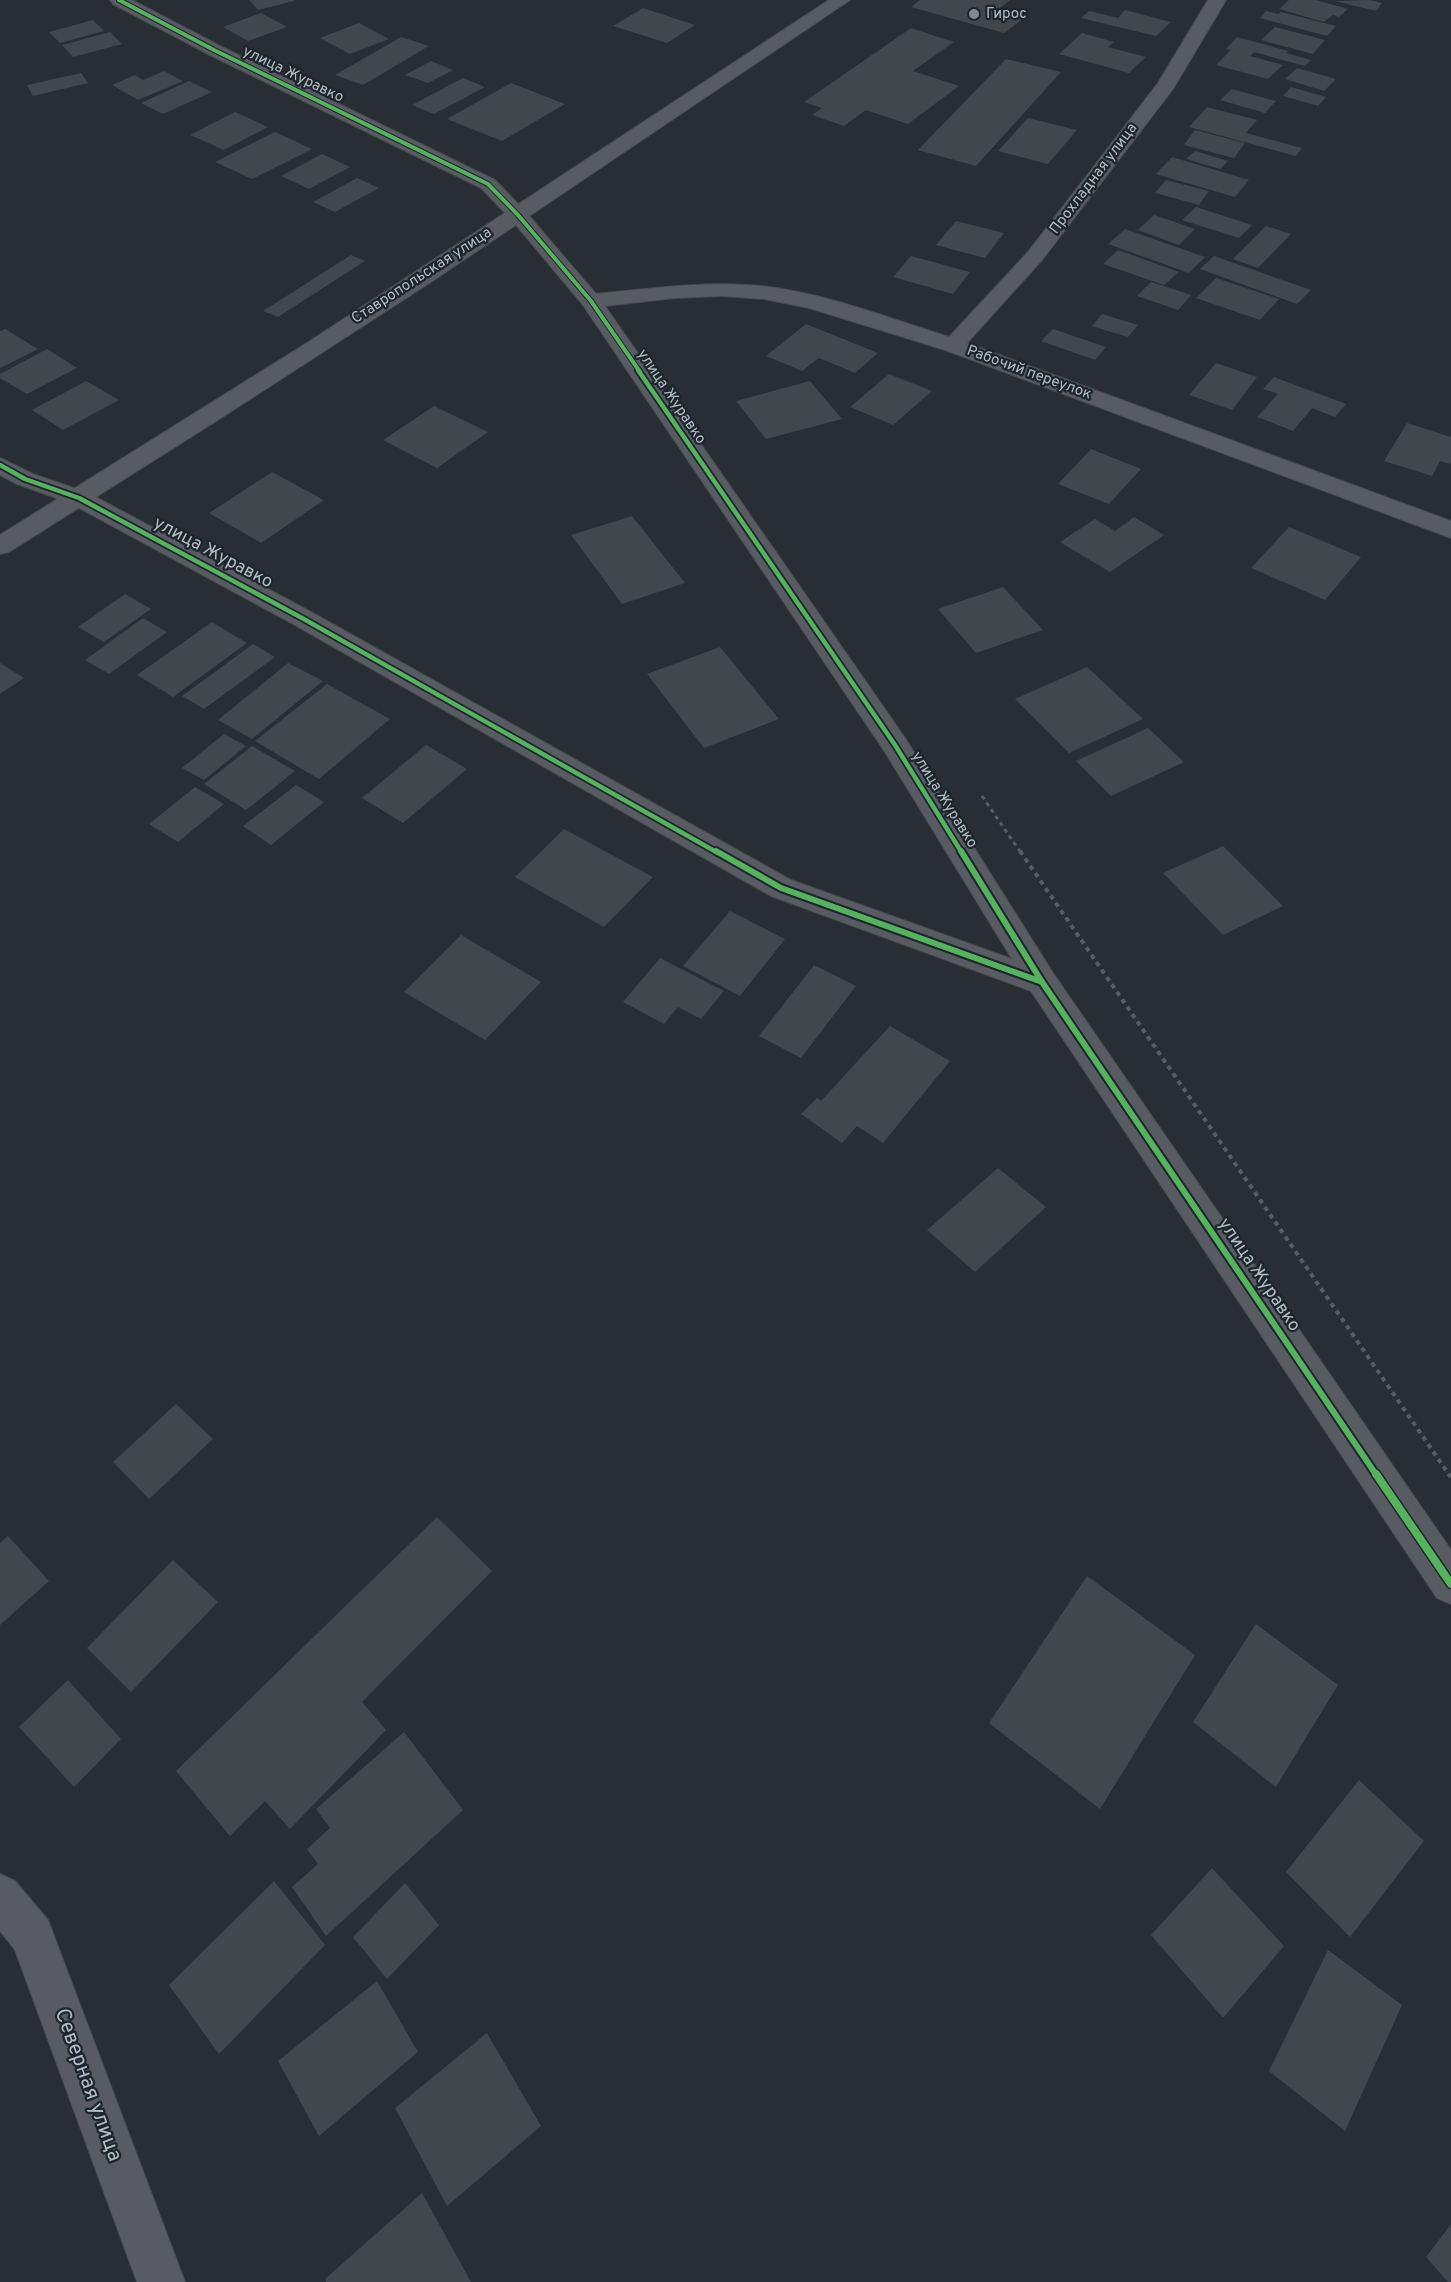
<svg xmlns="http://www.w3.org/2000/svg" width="1451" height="2282" font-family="Overpass,sans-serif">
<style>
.building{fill:#42474b}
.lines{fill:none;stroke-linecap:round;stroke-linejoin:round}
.minor-casing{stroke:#464a4e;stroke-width:2}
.tertiary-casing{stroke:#464a4e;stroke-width:2}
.path-far2{stroke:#585d60;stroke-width:3;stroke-dasharray:4 4;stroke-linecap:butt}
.path-far1{stroke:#585d60;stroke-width:4;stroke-dasharray:4.5 4.5;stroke-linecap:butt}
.path{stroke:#585d60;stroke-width:4.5;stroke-dasharray:6 6;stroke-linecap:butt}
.minor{fill:#585c62;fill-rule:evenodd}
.tertiary{fill:#585c62;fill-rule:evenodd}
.cycleway-far3-casing{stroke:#1d252d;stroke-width:6}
.cycleway-far2-casing{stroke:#1d252d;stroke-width:8}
.cycleway-far1-casing{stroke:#1d252d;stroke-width:10}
.cycleway-casing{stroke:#1d252d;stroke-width:11}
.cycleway-far3{stroke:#56b35d;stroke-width:4}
.cycleway-far2{stroke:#56b35d;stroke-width:4.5}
.cycleway-far1{stroke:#56b35d;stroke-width:6}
.cycleway{stroke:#56b35d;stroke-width:8}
.poi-dot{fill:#828a91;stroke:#1d252d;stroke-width:2}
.labels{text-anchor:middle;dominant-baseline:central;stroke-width:4.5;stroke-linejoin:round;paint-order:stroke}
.far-poi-label{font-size:15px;fill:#b3bbc4;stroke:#1d252d;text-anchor:start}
.far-street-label{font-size:15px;fill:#b3bbc4;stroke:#1d252d}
.street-label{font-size:18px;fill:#b3bbc4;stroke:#1d252d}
.near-street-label{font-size:21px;fill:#b3bbc4;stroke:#1d252d}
</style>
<rect width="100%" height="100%" fill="#282e33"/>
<path class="building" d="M249,0H294V1L258,10Z
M920,0H1010L997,10L1024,18L1004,33L911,7Z
M1289,0H1316L1348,9L1339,17L1333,15L1324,22L1279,9Z
M1370,0L1382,3L1376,11L1335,1Z
M643,8L695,25L667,43L613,26Z
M1125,10L1171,22L1156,36L1081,18L1089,11L1118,18Z
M1266,11L1278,14L1281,12L1336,26L1327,36L1260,18Z
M261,13L287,27L248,41L223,27Z
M93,20L104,31L60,43L49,32Z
M359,23L389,39L350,54L320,38Z
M1275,27L1325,40L1313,54L1261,40Z
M911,28L954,42L913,71L959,86L908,124L866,110L844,126L812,115L822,108L804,102Z
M110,32L122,44L73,57L62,45Z
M1082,33L1114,42L1108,47L1146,57L1129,73L1059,54Z
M401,37L429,46L363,85L335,75Z
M1237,37L1288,51L1286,53L1311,60L1305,66L1254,52L1250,56L1283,65L1268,79L1216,65L1231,50L1226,49Z
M1006,59L1061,72L976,166L918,150Z
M431,61L453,70L428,83L405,75Z
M1297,68L1336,79L1324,91L1285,79Z
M164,71L183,81L138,100L112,85L135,75L143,80Z
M81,73L88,83L33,96L27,85Z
M463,78L485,87L434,114L412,105Z
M189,81L212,92L163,114L141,103Z
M511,83L565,104L502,141L447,119Z
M1291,87L1326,97L1318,106L1283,96Z
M1232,89L1276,101L1265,113L1220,100Z
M1207,107L1257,120L1246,133L1302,148L1296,156L1189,127Z
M235,112L268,127L224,150L190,135Z
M1028,118L1077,130L1048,164L998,151Z
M1195,130L1245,143L1234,158L1184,145Z
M275,132L312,149L252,179L215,162Z
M1195,151L1228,161L1220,169L1186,159Z
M322,154L350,167L309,189L281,176Z
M1172,157L1249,180L1235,197L1156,174Z
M357,178L379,188L335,212L313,202Z
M1166,180L1209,191L1199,205L1155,193Z
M1196,207L1252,225L1239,238L1182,220Z
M1154,215L1195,229L1179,245L1138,230Z
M956,221L1004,233L985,258L936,245Z
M1266,226L1291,234L1258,268L1233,259Z
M1125,229L1205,257L1189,273L1108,244Z
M1118,250L1179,272L1164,285L1103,264Z
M351,255L365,261L278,317L263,311Z
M911,256L970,272L953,294L893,277Z
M1214,256L1311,290L1297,304L1200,269Z
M1216,278L1279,299L1260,320L1196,298Z
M1151,282L1161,285L1191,295L1178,310L1137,296Z
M1102,314L1138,325L1128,337L1092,326Z
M806,324L878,353L855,373L819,358L802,371L766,356Z
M5,329L38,349L0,368V331Z
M1053,329L1106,347L1095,360L1041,341Z
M47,349L77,368L27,394L0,378V374Z
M1216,363L1257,377L1232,410L1189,395Z
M889,374L932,391L893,425L850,407Z
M1274,377L1346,404L1335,417L1312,408L1293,431L1257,417L1278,394L1263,389Z
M86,381L119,400L63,430L32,410Z
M810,381L842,419L766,439L736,401Z
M434,406L488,432L437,468L383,440Z
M1407,423L1451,437V464L1440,461L1432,476L1384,461Z
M1091,449L1141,469L1109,504L1058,484Z
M272,472L324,500L261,543L209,513Z
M632,516L685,583L622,604L571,535Z
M1134,517L1164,535L1110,572L1060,542L1095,519L1115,531Z
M1289,527L1361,557L1325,600L1251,568Z
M1003,587L1043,630L976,653L938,609Z
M125,594L151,609L104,642L78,627Z
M143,618L167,632L109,674L85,660Z
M212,622L247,643L173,697L137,675Z
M253,644L275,657L204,709L182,696Z
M720,647L779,719L704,748L647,674Z
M0,663L24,678L0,694Z
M288,663L323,681L252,739L218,720Z
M1087,667L1143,719L1069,753L1015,699Z
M327,684L390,719L319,779L255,741Z
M1148,728L1184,762L1111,796L1076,761Z
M224,734L246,746L204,780L182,768Z
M426,745L467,769L403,823L362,798Z
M252,746L295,771L246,810L204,784Z
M296,785L324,802L271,845L243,826Z
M195,787L224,804L178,842L149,824Z
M564,829L653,877L604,927L515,877Z
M1223,846L1283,906L1223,935L1163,873Z
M730,911L785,939L740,996L683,966Z
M461,935L541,982L485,1040L404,992Z
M660,958L724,991L701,1019L678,1007L664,1024L623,1002Z
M814,965L856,986L801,1058L759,1036Z
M890,1026L950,1061L883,1143L857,1126L842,1143L801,1114L817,1098L821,1101Z
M998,1168L1046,1207L975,1272L927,1230Z
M176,1404L213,1439L149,1499L113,1462Z
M437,1517L492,1571L362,1702L386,1730L290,1829L265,1801L230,1836L176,1771Z
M8,1536L49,1581L0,1625V1543Z
M173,1560L218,1602L131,1692L87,1648Z
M1087,1576L1195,1655L1100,1809L989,1723Z
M1256,1624L1338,1685L1276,1787L1193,1722Z
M68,1680L121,1739L74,1787L19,1727Z
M404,1732L463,1810L326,1936L292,1887L318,1864L307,1849L330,1828L316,1809Z
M1359,1780L1424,1841L1350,1937L1286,1872Z
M1212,1868L1284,1946L1223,2018L1151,1935Z
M274,1881L325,1945L219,2054L169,1985Z
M405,1883L439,1925L387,1979L353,1937Z
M1328,1950L1402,2005L1345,2131L1269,2071Z
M377,1981L418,2052L319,2136L278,2061Z
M487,2033L541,2126L447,2206L395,2108Z
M422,2193L471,2282H326L325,2279Z
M1451,2224V2282H1448L1426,2257Z"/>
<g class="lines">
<defs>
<path id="minor" d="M110,0H132L220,46L495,180L525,211L596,294C652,288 706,281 762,286C825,293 888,318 949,337L1028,252L1158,83L1208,0H1226L1173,89L1042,260L967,343L1451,521V538L945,350L809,308L764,299L722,296L675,298L605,306L905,738L1053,973L1451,1550V1604L1437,1598L1031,991L771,896L293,624L70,503L17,484L0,475V458L33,474L88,493L311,612L791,880L1012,959L885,752L583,305L511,219L481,188L208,54L113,4Z
M0,1874L15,1881L48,1920L185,2282H137L15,1950L0,1931Z"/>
<path id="tertiary" d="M829,0H850L431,282L221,418L9,552L0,554V535L310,341Z"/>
</defs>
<use href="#minor" class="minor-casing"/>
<use href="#tertiary" class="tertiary-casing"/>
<path class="path-far2" d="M982,796L1021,853"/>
<path class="path-far1" d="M1020,851L1450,1476"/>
<path class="path" d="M1449,1474L1451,1477"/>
<use href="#minor" class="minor"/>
<use href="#tertiary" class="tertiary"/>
<defs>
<path id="cycleway-far3" d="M119,0L214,50L488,184L518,215L591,301L640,372"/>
<path id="cycleway-far2" d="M638,370L895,745L962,853
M0,465L25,479L79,498L302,618L718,853"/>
<path id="cycleway-far1" d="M716,851L781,888L1042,982
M961,851L1042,982L1377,1476"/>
<path id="cycleway" d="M1376,1474L1451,1584"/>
</defs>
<use href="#cycleway-far3" class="cycleway-far3-casing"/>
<use href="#cycleway-far2" class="cycleway-far2-casing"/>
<use href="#cycleway-far1" class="cycleway-far1-casing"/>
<use href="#cycleway" class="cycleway-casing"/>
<use href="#cycleway-far3" class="cycleway-far3"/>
<use href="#cycleway-far2" class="cycleway-far2"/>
<use href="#cycleway-far1" class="cycleway-far1"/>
<use href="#cycleway" class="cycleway"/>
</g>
<circle class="poi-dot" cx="974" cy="14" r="6"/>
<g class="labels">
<g class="far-poi-label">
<text x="986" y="14">Гирос</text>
</g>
<g class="far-street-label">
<text transform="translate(293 75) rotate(26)">улица Журавко</text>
<text transform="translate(1094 179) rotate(-53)">Прохладная улица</text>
<text transform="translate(422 276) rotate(-33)">Ставропольская улица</text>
<text transform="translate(1029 373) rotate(20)">Рабочий переулок</text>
<text transform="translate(671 397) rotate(56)">улица Журавко</text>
<text transform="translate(944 800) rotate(58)">улица Журавко</text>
</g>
<g class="street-label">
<text transform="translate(213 553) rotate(28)">улица Журавко</text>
<text transform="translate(1259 1275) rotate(56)">улица Журавко</text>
</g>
<g class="near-street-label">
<text transform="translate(88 2085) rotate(70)">Северная улица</text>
</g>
</g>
</svg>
